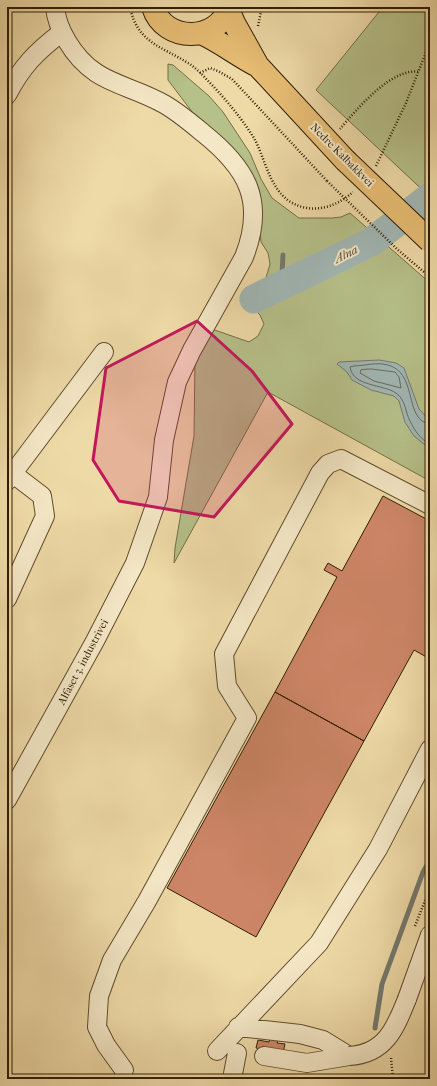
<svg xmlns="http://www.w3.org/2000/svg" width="437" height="1086" font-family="'IM FELL French Canon',serif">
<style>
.green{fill:#b6c089;stroke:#736e46}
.water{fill:#a1b7b5;stroke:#74796e}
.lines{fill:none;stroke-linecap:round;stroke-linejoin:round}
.shore{stroke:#686a5c;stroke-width:1}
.stream{stroke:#74796e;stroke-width:5}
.river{stroke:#a1b7b5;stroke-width:29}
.building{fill:#cc8566;stroke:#301d04}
.minor-casing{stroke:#604c2d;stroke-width:20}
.highway-casing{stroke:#301d04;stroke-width:24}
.path{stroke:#301d04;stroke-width:2.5;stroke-dasharray:1 2;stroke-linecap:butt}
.minor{stroke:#f4e7c6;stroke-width:18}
.highway{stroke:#e7bd74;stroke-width:22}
.minor-bridge-casing{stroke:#604c2d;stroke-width:20;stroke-linecap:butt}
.highway-bridge-casing{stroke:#301d04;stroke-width:24;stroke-linecap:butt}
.path-bridge{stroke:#301d04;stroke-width:2.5;stroke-dasharray:1 2;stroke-linecap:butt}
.minor-bridge{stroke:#f4e7c6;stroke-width:18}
.highway-bridge{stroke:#e7bd74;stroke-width:22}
.marked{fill:#c2185b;fill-opacity:0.2;stroke:#c2185b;stroke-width:3;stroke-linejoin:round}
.labels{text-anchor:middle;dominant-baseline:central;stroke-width:4;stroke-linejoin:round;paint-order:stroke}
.street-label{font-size:11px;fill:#301d04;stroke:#f4e7c6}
.water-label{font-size:12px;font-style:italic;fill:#524b39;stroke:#f4e7c6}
</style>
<rect width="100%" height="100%" fill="#eedaa7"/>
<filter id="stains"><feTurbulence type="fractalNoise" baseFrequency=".005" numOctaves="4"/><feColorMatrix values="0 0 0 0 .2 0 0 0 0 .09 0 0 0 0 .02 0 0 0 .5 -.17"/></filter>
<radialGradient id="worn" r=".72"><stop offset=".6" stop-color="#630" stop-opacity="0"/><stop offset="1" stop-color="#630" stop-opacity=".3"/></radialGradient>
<path class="green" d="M383,7H430V197L316,90Z
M168,64L173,65L209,96L223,112L250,153L261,179L272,198L299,218H332L341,217L350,213L430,283V481L268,392L174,563L175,548L194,436L195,359L209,328L249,342L258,336L264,324L260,315L253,308L269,299L265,281L270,264L268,253L261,242L258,217L199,121L168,80Z"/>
<path class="water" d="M379,360L396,363L404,368L419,409L430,421V449L414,436L405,422L399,401L394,396L371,390L352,380L347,372L337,364L339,362Z"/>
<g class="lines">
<path class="shore" d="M371,369L395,372L399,377L401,388L374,381L360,373L361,370Z
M430,424C398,420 426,354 365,365C360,366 355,365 350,367C353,387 383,384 396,393C406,400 405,412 410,421C415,431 420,439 430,444"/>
<path class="stream" d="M275,289L282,275L283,255
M375,1028L382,984L423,872L430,860"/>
<path class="river" d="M254,299L371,242L430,197"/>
</g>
<path class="building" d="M383,496L430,521V659L414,650L364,741L275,692L337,577L324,570L328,563L342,571Z
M275,692L364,741L256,937L167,888Z
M270,1039L278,1040L277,1043L285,1044L283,1053L256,1048L258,1040L269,1042Z"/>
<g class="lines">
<defs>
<path id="minor" d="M7,95C22,66 36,52 62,32
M7,481L104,352
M7,599L45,516L42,496L12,473
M7,800L95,641L135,563L158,497L164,440L177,382L192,350L244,257C266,201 247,168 203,133C191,123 178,112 164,104C125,82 93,85 67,41C61,31 56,19 55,7
M407,999L430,935
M238,1027L300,1034L323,1040L349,1056
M217,1051L319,943L378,849L430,749
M264,1056L307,1063L349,1056
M124,1070L106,1045L97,1027L99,996L112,960L147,901L247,718L227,686L224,654L320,473L328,464L341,459L430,505
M232,1079L237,1053"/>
<path id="highway" d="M153,7C164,43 218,43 229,7
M228,9L234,23L258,66L345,160
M201,33C221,42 238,56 258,66"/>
</defs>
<use href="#minor" class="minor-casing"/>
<use href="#highway" class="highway-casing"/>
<path class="path" d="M130,7C137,43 163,47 188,63C198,69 205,78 213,86C228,102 242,119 254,138C265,158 269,187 289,201C311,215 335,208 353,192
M258,26L262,7
M200,73L210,68L218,71L232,79L327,181
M340,129C356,110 392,67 419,72
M376,166L406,103L430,42
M415,926L430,888
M391,1058L393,1079
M257,1077L268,1079
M385,1079L393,1076"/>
<use href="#minor" class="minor"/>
<use href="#highway" class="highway"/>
<defs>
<path id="minor-bridge" d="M349,1056C385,1054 395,1029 407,999"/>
<path id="highway-bridge" d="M345,160L430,241"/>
</defs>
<use href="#minor-bridge" class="minor-bridge-casing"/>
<use href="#highway-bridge" class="highway-bridge-casing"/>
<path class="path-bridge" d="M327,181L398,250L430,277"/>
<use href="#minor-bridge" class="minor-bridge"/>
<use href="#highway-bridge" class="highway-bridge"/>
</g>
<path class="marked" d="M197,321L252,371L292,424L214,517L119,501L93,460L106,368Z"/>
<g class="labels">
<g class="street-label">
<text transform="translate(342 155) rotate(45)">Nedre Kalbakkvei</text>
<text transform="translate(83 662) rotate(-62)">Alfaset 3. industrivei</text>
</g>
<g class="water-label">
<text transform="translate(346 254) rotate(-26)">Alna</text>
</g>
</g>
<rect width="437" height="1086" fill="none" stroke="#eedaa7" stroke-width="24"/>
<rect x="8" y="8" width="421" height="1070" fill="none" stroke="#301d04" stroke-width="2"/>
<rect x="12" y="12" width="413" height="1062" fill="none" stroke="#301d04"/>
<rect width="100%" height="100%" filter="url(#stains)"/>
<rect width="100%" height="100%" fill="url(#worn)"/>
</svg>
